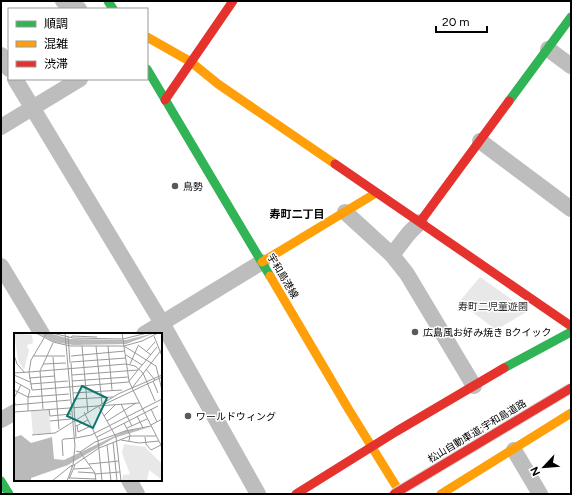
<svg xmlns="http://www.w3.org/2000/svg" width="572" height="495" font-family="Figtree,'Noto Sans JP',sans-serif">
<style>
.green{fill:#e8e8e8}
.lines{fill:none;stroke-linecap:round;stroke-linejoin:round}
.street{stroke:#bdbdbd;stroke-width:16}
.fast{stroke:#30b455;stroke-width:9}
.slow{stroke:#ff9f0a;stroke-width:9}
.jam{stroke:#e5322d;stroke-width:9}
.jam-bridge-casing{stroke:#dbdbdb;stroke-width:11;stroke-linecap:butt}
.jam-bridge{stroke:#e5322d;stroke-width:9}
.poi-dot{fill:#595959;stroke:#fff;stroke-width:1.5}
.labels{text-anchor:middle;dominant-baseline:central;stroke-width:3;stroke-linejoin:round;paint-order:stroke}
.poi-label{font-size:10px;fill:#000;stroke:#fff;text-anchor:start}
.street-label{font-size:10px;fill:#000;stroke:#fff}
.park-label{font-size:10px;fill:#2c2c2c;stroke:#fff}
.neighbourhood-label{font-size:11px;font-weight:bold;fill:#000;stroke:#fff}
.inset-river{fill:none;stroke:#bababa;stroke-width:2}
.inset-road{fill:none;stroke:#999;stroke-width:1}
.view{fill:#0f766e;fill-opacity:0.15;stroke:#0f766e;stroke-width:2}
.inset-edge{fill:none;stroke:#000;stroke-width:2}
</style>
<rect width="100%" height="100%" fill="#fff"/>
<path class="green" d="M480,277L528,311L496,330L459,302Z"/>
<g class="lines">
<path class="street" d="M63,1L79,9
M548,49L571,66
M1,55L9,69
M15,79L162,323L258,494
M1,127L80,79
M480,141L571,209
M345,212L392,255L407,274L474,386
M392,255L409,233L420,222
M1,266L42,334
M144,334L262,262
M1,420L15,412
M514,450L540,494
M129,480L137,494"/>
<path class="fast" d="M108,1L113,9
M147,69L270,276
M509,101L571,17
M504,368L571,332
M1,481L9,494"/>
<path class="slow" d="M147,37L191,62L218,84L335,164
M262,262L376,193
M270,276L349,410L401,494
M441,494L571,413"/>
<path class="jam" d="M165,100L233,1
M335,164L571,326
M420,222L509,101
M296,494L397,431L504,368"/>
<defs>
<path id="jam-bridge" d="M394,494L571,388"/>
</defs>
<use href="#jam-bridge" class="jam-bridge-casing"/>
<use href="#jam-bridge" class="jam-bridge"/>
</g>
<g class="poi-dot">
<circle cx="175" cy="186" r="4"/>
<circle cx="415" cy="332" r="4"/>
<circle cx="188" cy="416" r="4"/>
</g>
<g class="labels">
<g class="poi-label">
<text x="183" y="186">鳥勢</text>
<text x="423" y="332">広島風お好み焼き Bクイック</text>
<text x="196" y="416">ワールドウィング</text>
</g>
<g class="street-label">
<text transform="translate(283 276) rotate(59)">宇和島港線</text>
<text transform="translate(477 431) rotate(-31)">松山自動車道;宇和島道路</text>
</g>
<g class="park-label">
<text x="493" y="306">寿町二児童遊園</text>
</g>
<g class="neighbourhood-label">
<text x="297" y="214">寿町二丁目</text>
</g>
</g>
<g transform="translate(14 333)">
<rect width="148" height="148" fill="#fff"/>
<path d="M0,0L18,2L19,10L13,12L15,18L10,37L4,27ZM35,77L37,100L19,102L17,78ZM110,111L131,114L148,131V147L135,137L133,148L108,147L109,142L116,141L108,120Z" fill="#e8e8e8"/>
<path d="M24,0H35L56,6L112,7L141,0L112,11L59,12L40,9ZM136,94L100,105L54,132L17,145V148H0V100L1,104L7,102L17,110L38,104L40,126L50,127L111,98Z" fill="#bababa"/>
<path class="inset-river" d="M0,117L16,119M0,119L36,117M0,121H37M0,122H14M0,125L36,123M0,126L14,127L37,122"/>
<path class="inset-road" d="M22,0L39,9L56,13H110L128,8L144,0M33,0L17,27L15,39L112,31L121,33L129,40M38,0L59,5L109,6L133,0M51,0L61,113L59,132L53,148M108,0L115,48L118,55M54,3L56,30M140,3L148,23M57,5L58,3L83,4M124,12L137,22M68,13L74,80M82,13L88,71M94,13L98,57M110,13L142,33L148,57M148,16L118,55L148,114M132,19L141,9M0,22L3,31L11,40M112,22L128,32M19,23H51M57,23L111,18M39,24L45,96M57,29L112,25M57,30L62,104M29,31L52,30M116,31L124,13M132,36L141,47M0,40L15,39L18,57L115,49M129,40L141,68M0,42L16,49M58,42L124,37M15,45L41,43M0,48L16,57L14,64L55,61M58,48L114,44M115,48L143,14M139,48L144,60M16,51L54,48M0,57L14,64V78M59,60L108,57M60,66L99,64M91,71L148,44M107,71L118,93M0,72L56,67M1,72L0,65L7,52M85,74L102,104L107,148M29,76L26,38L39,10M35,76L36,83L57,81M137,76L143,89M0,79L125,70M70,79L84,107L88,148M90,83L101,72M123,83L129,95M36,88L57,86M93,88L122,70M110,90L116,102L115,108M63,92L64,99L77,93M137,92L148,86M62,93L74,87M113,95L133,86M18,102L41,100L104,61L148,42M83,104L144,73M131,104L132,111L137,117L147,112M62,105L77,102L148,66M50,106L62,105M107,107L125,110L145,108M99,109L103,148M93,112L97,148M62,118L66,119L81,140L82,148M66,119L81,109L111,98L137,93M49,123L48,107L50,106M75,131L105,128M57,134L85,115L116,103H142M60,136L77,135M64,139L81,140M81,141L106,139M56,145L82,146M55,146L61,132M38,148L58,132"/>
<path class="view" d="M68,53L93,65L79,95L53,83Z"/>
<rect width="148" height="148" class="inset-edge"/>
</g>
<rect width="572" height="495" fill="none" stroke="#000000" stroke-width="4"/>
<rect x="8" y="8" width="140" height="72" fill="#ffffff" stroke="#999999"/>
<rect x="16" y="21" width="20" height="6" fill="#30b455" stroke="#999999"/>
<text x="44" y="28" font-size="12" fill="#000000">順調</text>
<rect x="16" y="41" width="20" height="6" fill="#ff9f0a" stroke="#999999"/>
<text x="44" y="48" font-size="12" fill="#000000">混雑</text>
<rect x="16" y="61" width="20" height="6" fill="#e5322d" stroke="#999999"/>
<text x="44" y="68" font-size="12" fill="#000000">渋滞</text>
<g transform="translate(544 467) rotate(244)" stroke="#ffffff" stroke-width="3" paint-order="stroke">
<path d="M0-3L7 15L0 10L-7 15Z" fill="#000000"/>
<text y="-6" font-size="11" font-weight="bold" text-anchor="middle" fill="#000000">N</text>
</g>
<path d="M436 26v6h51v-6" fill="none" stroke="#000000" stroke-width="2"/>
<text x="442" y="26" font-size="12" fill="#000000" stroke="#ffffff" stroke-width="3" paint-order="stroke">20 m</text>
</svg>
